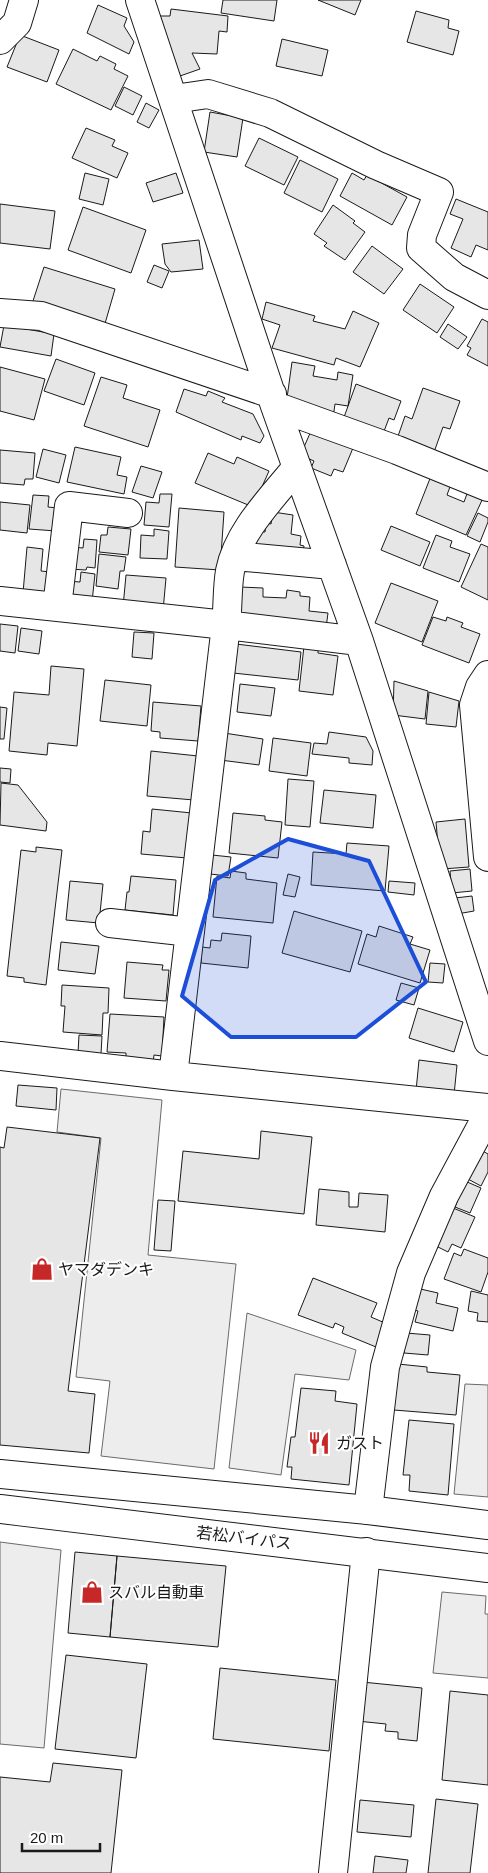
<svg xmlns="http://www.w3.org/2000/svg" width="488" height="1873" font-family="Arial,'Noto Sans JP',sans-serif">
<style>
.parking{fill:#ededed;stroke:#6a6a6a}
.building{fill:#e6e6e6;stroke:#1a1a1a}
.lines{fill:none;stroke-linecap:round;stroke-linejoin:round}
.minor-casing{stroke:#1a1a1a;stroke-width:30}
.highway-casing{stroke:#1a1a1a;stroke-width:30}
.minor{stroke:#fff;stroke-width:28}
.highway{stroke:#fff;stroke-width:28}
.marked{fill:#1d4ed8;fill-opacity:0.2;stroke:#1d4ed8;stroke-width:4;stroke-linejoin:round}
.labels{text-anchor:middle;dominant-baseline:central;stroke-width:4;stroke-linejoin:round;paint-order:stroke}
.poi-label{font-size:16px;fill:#1a1a1a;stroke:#fff;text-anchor:start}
.street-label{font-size:16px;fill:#1a1a1a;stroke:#fff}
</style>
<rect width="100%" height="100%" fill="#fff"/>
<path class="parking" d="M61,1089L162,1100L148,1255L236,1264L214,1469L101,1456L110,1381L76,1377L101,1138L57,1132Z
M247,1313L356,1350L349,1380L295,1374L281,1475L229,1468Z
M465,1384L488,1385V1497L454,1494Z
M0,1542L61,1550L44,1748L0,1744Z
M442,1592L486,1596L485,1614H488V1678L433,1673Z"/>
<path class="building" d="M223,0H277L274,21L221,13Z
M318,0H361L355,15Z
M98,5L127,18L124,26L134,42L129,54L87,33Z
M171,9L228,16L227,32L219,31L217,54L192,53L200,69L180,76L160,16H170Z
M416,11L449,20L448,28L459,31L453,55L407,42Z
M20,35L59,50L47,82L7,67Z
M282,39L328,50L322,76L276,66Z
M73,49L97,61L100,56L116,64L114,69L128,76L111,110L56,84Z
M124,87L142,96L133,115L115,106Z
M146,103L159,110L149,128L137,122Z
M210,112L243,118L237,157L204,152Z
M86,128L115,140L112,146L128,153L117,178L72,158Z
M259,138L298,157L284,185L245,166Z
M300,160L338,179L322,212L284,193Z
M85,173L109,179L103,205L79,199Z
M176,173L183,193L153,202L146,183Z
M352,173L364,180L367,175L407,197L392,225L340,196Z
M456,199L488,212V250L476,245L471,257L451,248L463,219L450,214Z
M0,204L55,211L50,249L0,243Z
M333,205L355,221L353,223L365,232L345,260L324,246L327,243L314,234Z
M83,207L146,230L131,273L68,250Z
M199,240L203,269L171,272L165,264L162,244Z
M372,246L403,269L384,294L353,272Z
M154,265L169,271L162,288L147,282Z
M44,267L115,289L104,327L32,304Z
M420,284L454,307L437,333L403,310Z
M266,302L315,316L313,321L345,329L353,311L379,323L360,367L336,358L334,365L272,348L280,325L262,319Z
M482,319L488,322V366L467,355L471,348L467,346Z
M448,324L467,337L458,349L440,337Z
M4,325L54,334L51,356L0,347Z
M56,359L95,373L84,405L44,391Z
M292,362L315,366L313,376L337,380L338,372L353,375L348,406L335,404L333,418L287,398Z
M0,367L45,379L34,420L0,411Z
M101,377L127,385L123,398L160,410L148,447L84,426Z
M356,384L401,401L394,420L389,418L383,434L343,420Z
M423,388L460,401L450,429L443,427L433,455L396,442L405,416L412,419Z
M184,389L206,396L208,391L225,398L222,402L253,414L264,436L260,443L242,436L241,440L176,412Z
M311,431L353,448L343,472L334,469L331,476L311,468L314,461L307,458L304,447Z
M75,447L121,457L117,475L127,477L124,494L67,482Z
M43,449L66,455L59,483L36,477Z
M0,450L35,453L33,479H25L24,485L0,483Z
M208,453L234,464L237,457L269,471L253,507L195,483Z
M141,466L162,472L153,498L132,492Z
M431,476L451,484L447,495L464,502L468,491L483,498L466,535L416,514Z
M160,494H172L169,527L144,525L146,502L159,503Z
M33,495L49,496L48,507L58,508L56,531L29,529Z
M0,502L30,505L27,533L0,530Z
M179,508L224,512L220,570L175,567Z
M273,512L293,515L291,534L301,536L300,545L304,546L302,557L252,549L258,531L265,532L266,523L271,524Z
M478,513L488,518V522L480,542L467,536Z
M391,526L430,542L420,566L381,550Z
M108,527L131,529L128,555L99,552L101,535H107Z
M154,529L169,531L167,559L140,558L141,535L154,536Z
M436,535L452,541L450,547L470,554L459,582L423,568Z
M84,539L97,540L95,568L87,567L86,570L69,569L71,547L83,548Z
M481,544L488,547V600L461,587Z
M27,547L43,549L41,571L51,572L49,598L23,593Z
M99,554L126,557L124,571H120L118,589L96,586Z
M81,572L95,574L92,602H65L68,581L80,582Z
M126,575L166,578L163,611L123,607Z
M391,583L438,601L422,642L375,623Z
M240,587L263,588V597L286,598L287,590L300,592V596L310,597L309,611L328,613L326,628L239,617Z
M433,617L446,621L447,617L463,623L461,627L480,634L469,663L422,645Z
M0,624L18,626L15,653L0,651Z
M21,628L42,631L39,654L18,651Z
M134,632L154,633L152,659L132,657Z
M236,644L301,652L298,680L233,673Z
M304,646L318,648V653L338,656L333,695L299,691Z
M51,666L84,669L77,746L48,743L47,755L9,751L14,692L49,695Z
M105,680L151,685L147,726L100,721Z
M394,681L428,691L425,719L393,715Z
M240,684L275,688L271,716L237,712Z
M429,692L459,701L456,727L426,724Z
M153,702L201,706L198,741L160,738V732L151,731Z
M0,707L7,708L4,739H0Z
M329,732L366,737L373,751L372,765L349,763V758L312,754L314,743L327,744Z
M224,733L263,739L259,765L220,760Z
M273,738L311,743L307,776L269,771Z
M151,751L198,756L194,800L147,796Z
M0,768L11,769L10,783L0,782Z
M288,779L314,781L310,827L285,825Z
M1,783L18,785L47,822L46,831L0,825Z
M324,790L376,795L373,828L320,823Z
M152,809L192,813L187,858L141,854L143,831L150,832Z
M233,813L265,816V820L282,822L278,858L229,853Z
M465,819L469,867L442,869L439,857L436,822Z
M347,843L389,846L385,891L311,885L313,852L346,854Z
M36,847L62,850L46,985L24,982V978L7,976L21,850L36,852Z
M212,855L231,857L228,876L210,874Z
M470,869L472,891L452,893L450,871Z
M231,871L246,873V879L277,883L273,923L213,917L217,876L230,878Z
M288,874L300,877L295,897L283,895Z
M131,876L176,880L173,915L125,910L127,892H129Z
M70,881L103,884L99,923L66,920Z
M389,881L415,883L414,895L388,892Z
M472,896L474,911L457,914L455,898Z
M294,911L362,931L350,972L282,953Z
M379,926L413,937L410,944L430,950L420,983L358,964L367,934L376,937Z
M222,933L251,936L248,968L201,963L202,947L210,948L211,940L221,941Z
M61,942L99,946L95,974L58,970Z
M127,962L163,965L162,970H169L166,1001L124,998Z
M430,963L445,964L443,983L428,982Z
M401,983L419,988L414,1005L396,1000Z
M62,985L109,988L108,1013H103L102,1035L63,1032L65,1006H61Z
M418,1008L463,1022L454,1052L409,1038Z
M110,1014L164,1017L162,1056L154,1055L153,1063L126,1061V1053L107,1052Z
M79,1035L102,1036L101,1054L78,1053Z
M419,1060L457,1065L454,1095L416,1091Z
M18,1085L57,1088L56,1110L16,1106Z
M7,1127L100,1138L68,1391L95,1394L89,1453L0,1445V1147L4,1148Z
M261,1131L312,1137L304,1214L178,1201L183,1151L259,1159Z
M481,1150L488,1154V1172L481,1186L466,1178Z
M465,1181L481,1188L470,1213L455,1207Z
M319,1189L349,1192V1207H358L359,1193L388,1195L385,1232L316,1225Z
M158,1200L175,1201L171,1251L154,1250Z
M453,1208L475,1217L461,1248L452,1244L448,1252L436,1246Z
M464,1249L488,1258V1272L481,1292L444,1279L454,1253L461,1256Z
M313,1278L377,1303L371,1317L385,1323L376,1347L342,1333L344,1327L335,1323L333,1328L298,1315Z
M416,1288L438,1293L436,1303L458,1308L453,1331L415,1322L418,1311L410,1309Z
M471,1291L488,1295V1322L477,1321L478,1313L468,1311Z
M406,1333L430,1335L428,1355L404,1353Z
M398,1364L427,1367V1372L460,1375L456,1415L394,1410Z
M301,1388L336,1391L335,1401L357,1404L349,1485L291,1479L292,1467H287L291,1437H295Z
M409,1420L454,1424L448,1495L409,1491L410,1475H403Z
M75,1552L117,1556L110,1637L68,1633Z
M117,1556L226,1566L218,1647L110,1637Z
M66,1655L147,1664L136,1758L55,1749Z
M220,1668L336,1680L329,1751L213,1739Z
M362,1682L422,1688L417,1741L398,1739V1732L385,1731L386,1724L357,1721Z
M450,1691L488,1695V1785L442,1780Z
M53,1763L122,1770L111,1873H0V1777L50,1782Z
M436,1799L478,1804L470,1873H428Z
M360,1800L414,1805L411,1837L357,1832Z
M375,1856L408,1860L406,1873H373Z"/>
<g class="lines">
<defs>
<path id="minor" d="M140,0L275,406L359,641L488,1041
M0,40L17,23L24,0
M174,99L208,94L270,113L376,165L439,192L422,235L421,248L454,277L488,295
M0,313L41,316L272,394
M275,406L397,450L488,487
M235,556L332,565
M0,601L226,625L359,641
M57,607L69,506L128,513
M488,675L480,687L474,705L488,857
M110,923L190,932
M0,1056L173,1076L488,1108
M173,1076L226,625C228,607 227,588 230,571C238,531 272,498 297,467
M368,1510L385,1367L411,1273L444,1196L488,1114
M333,1873L366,1552"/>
<path id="highway" d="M0,1474L368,1510L488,1525
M0,1509L488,1568"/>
</defs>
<use href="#minor" class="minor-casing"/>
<use href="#highway" class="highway-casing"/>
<use href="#minor" class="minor"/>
<use href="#highway" class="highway"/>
</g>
<path class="marked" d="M288,839L369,861L426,982L356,1037H231L182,996L215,880Z"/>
<defs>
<symbol id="shop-bare" viewBox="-9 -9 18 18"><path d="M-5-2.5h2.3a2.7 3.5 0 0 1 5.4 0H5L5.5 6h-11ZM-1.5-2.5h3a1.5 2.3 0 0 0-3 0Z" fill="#c62828" stroke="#fff" stroke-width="2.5" paint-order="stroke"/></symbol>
<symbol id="restaurant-bare" viewBox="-9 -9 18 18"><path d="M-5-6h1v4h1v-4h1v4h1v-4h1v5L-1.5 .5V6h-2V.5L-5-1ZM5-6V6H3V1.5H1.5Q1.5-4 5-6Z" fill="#c62828" stroke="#fff" stroke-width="2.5" paint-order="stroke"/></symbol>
</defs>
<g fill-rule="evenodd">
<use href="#shop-bare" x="26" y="1253" width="32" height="32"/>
<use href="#restaurant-bare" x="303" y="1427" width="32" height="32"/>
<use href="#shop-bare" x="76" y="1576" width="32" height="32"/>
</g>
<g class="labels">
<g class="poi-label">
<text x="58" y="1269">ヤマダデンキ</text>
<text x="336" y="1443">ガスト</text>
<text x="108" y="1592">スバル自動車</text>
</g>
<g class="street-label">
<text transform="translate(244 1538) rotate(7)">若松バイパス</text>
</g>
</g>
<path d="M22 1843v8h78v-8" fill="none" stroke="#1a1a1a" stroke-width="2.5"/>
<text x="30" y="1843" font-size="15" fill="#1a1a1a" stroke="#ffffff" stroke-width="4" paint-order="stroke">20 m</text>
</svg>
